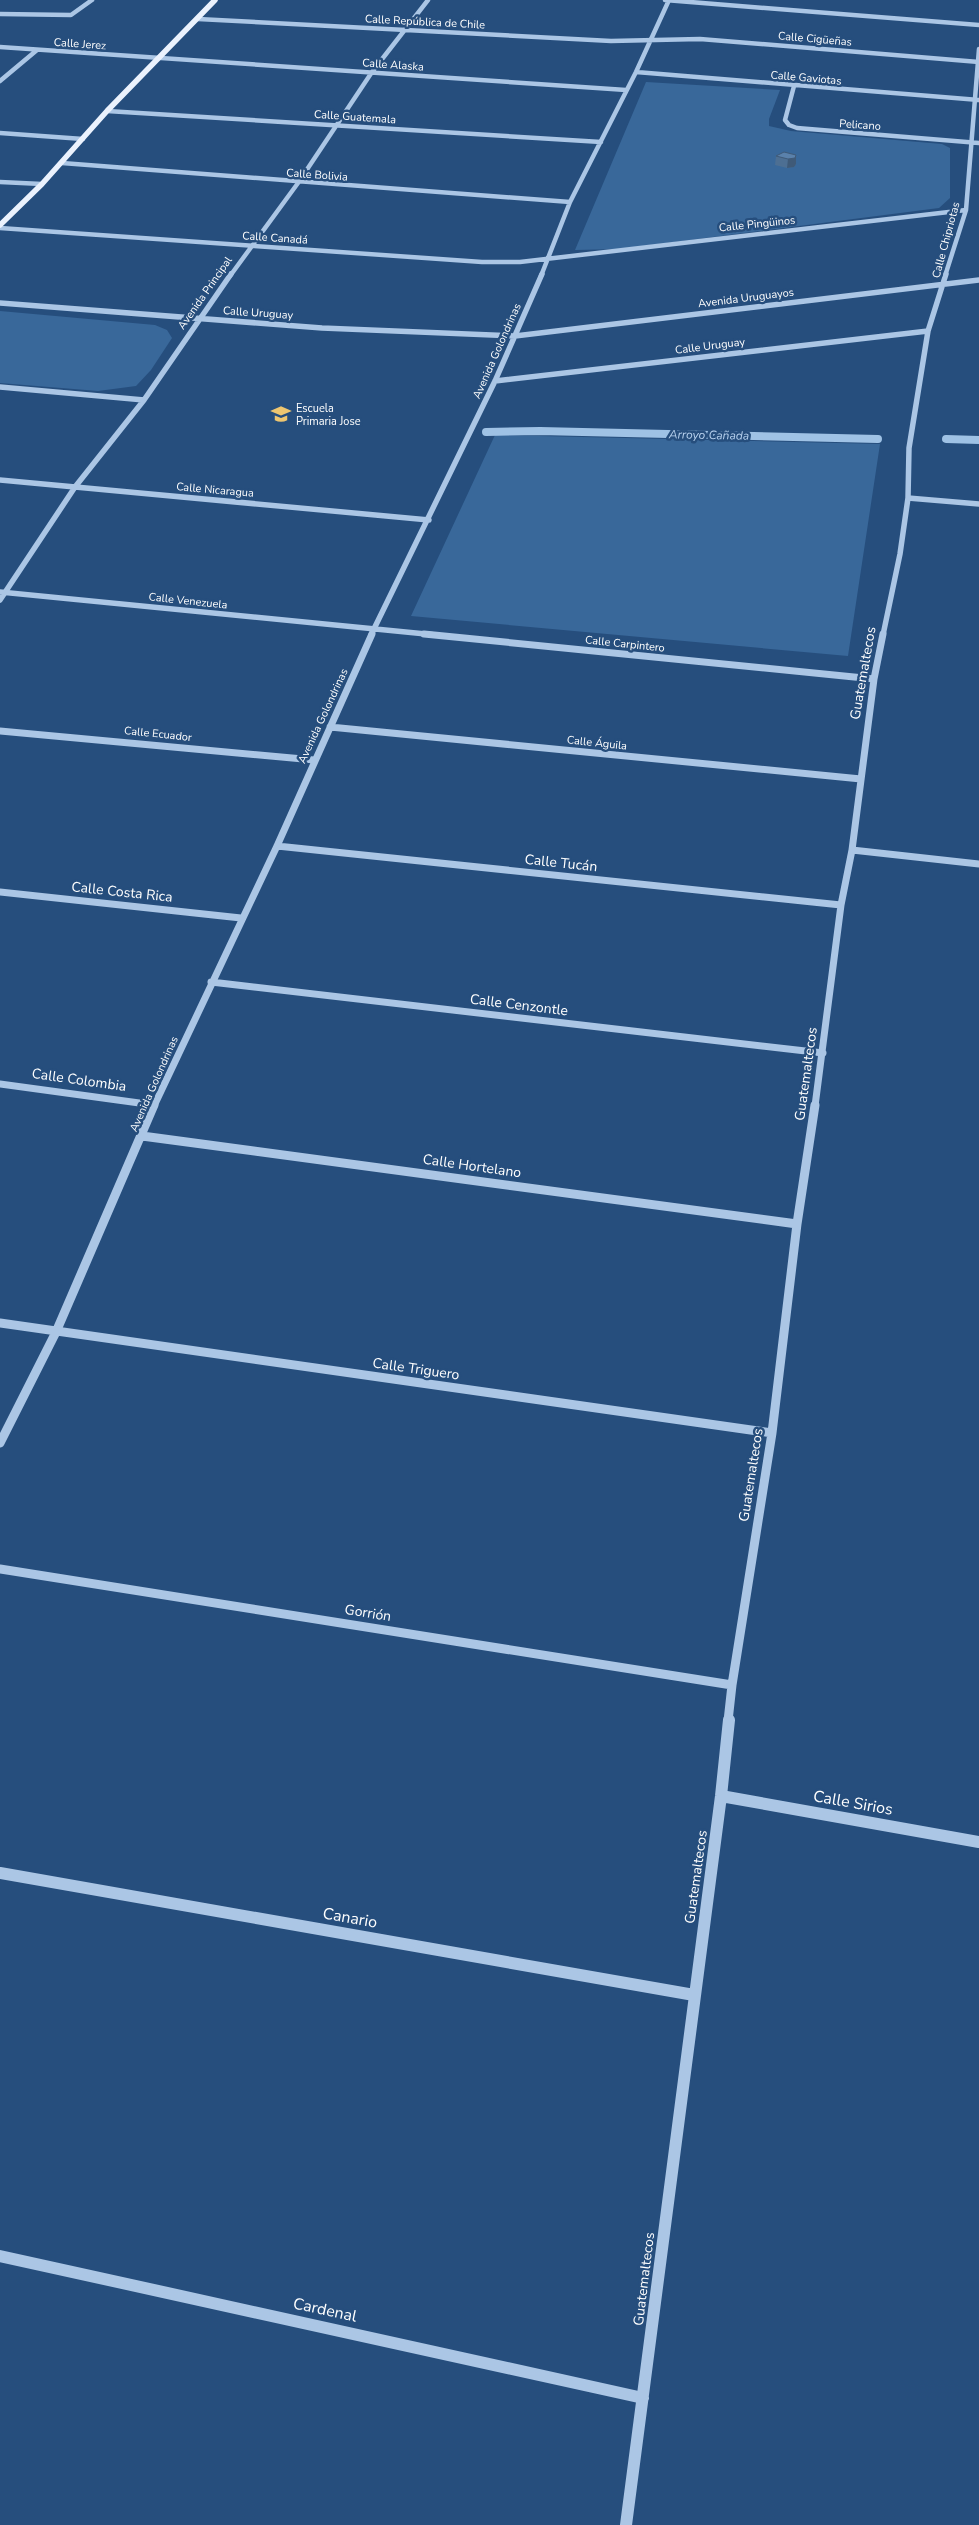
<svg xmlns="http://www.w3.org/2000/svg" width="979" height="2525" font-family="'Nunito Sans',sans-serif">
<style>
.green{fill:#39689a}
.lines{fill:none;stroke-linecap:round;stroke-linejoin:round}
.stream{stroke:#9fc2e5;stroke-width:8}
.minor-far4{stroke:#abc6e5;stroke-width:4.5}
.minor-far3{stroke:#abc6e5;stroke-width:5.5}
.minor-far2{stroke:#abc6e5;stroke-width:7}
.minor-far1{stroke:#abc6e5;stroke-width:9}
.minor{stroke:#abc6e5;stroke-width:12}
.major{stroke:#ebf2fd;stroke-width:5.5}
.wall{fill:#4d6f93}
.shaded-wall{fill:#3f5a78}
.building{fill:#5a81ab;stroke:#3f5a78}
.labels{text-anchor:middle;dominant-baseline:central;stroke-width:5;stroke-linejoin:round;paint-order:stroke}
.far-street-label{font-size:11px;fill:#fff;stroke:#264e7d}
.far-poi-label{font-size:11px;fill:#fff;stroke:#264e7d;text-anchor:start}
.far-water-label{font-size:12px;font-style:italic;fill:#b6d0ed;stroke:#264e7d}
.street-label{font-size:14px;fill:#fff;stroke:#264e7d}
.near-street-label{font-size:16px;fill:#fff;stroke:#264e7d}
</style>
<rect width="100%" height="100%" fill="#264e7d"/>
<path class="green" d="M646,82L780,90L769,119V126L791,131L942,144L950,148V198L939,208L619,249L575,250Z
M0,311L155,325L167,330L172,338L151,370L136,386L98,391L0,383Z
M495,435L880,444L848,656L411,616Z"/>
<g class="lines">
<path class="stream" d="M486,432L540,431L878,439
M946,439L979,440"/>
<path class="minor-far4" d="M665,0L979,25
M0,14L71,15L92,0
M198,19L611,41L700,39L979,62
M0,47L626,90
M636,72L979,100
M0,81L37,50
M794,86L785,120L789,125L797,128L979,143
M107,111L601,142
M0,133L83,139
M62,163L570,202
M0,182L42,184
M0,228L482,262H520L966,210
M230,276L298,183L372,72L428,0
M541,276L570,202L636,72L669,0
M945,276L966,210L979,49"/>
<path class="minor-far3" d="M0,303L322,328L515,336L979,280
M495,381L928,331
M0,387L144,400
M0,480L429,520
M908,498L979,504
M0,592L436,635
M0,600L75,487L144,400L231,274
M371,635L495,381L542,274
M883,635L900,554L908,498L909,448L928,331L946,274"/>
<path class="minor-far2" d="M424,634L874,679
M330,727L861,779
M0,731L314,760
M277,846L841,905
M852,850L979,864
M0,892L241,918
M211,982L823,1053
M0,1084L154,1105
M154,1106L277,846L372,634
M815,1106L841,905L852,850L874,679L883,634"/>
<path class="minor-far1" d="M151,1105H154
M142,1136L797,1224
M0,1323L772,1433
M0,1443L56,1332L154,1105
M0,1569L732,1685
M728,1721L732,1685L772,1433L797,1224L815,1105"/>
<path class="minor" d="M721,1796L979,1842
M0,1873L694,1995
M0,2256L643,2398
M626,2525L721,1796L729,1720"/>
<path class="major" d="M0,225L42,184L107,111L215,0"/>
</g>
<path class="wall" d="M796,155V164L794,167L787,168L775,165L776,156Z"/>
<path class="shaded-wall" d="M796,155V164L794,167L787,168L788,159Z"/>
<path class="building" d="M784,152L796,155L795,158L788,159L776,156Z"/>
<defs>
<symbol id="school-bare" viewBox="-9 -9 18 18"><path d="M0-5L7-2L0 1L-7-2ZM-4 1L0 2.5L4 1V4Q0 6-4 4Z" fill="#eec670" stroke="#264e7d" stroke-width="2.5" paint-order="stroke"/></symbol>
</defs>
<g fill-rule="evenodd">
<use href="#school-bare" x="267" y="400" width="28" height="28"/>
</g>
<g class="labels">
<g class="far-street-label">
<text transform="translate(425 22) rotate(3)">Calle República de Chile</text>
<text transform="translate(815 39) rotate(5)">Calle Cigüeñas</text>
<text transform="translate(80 44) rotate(4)">Calle Jerez</text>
<text transform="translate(393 65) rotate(4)">Calle Alaska</text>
<text transform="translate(806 78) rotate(5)">Calle Gaviotas</text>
<text transform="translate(355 117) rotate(4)">Calle Guatemala</text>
<text transform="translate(860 125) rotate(4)">Pelicano</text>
<text transform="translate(317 175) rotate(4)">Calle Bolivia</text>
<text transform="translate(757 224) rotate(-6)">Calle Pingüinos</text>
<text transform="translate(275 238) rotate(4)">Calle Canadá</text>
<text transform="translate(946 240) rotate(-75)">Calle Chipriotas</text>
<text transform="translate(205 293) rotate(-55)">Avenida Principal</text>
<text transform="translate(746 298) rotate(-7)">Avenida Uruguayos</text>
<text transform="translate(258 313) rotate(4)">Calle Uruguay</text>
<text transform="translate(710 346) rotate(-7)">Calle Uruguay</text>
<text transform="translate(497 351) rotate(-66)">Avenida Golondrinas</text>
<text transform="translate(215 490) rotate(5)">Calle Nicaragua</text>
<text transform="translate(188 601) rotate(6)">Calle Venezuela</text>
<text transform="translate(625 644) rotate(6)">Calle Carpintero</text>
<text transform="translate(323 716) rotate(-65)">Avenida Golondrinas</text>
<text transform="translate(158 734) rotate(6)">Calle Ecuador</text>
<text transform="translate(597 743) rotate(6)">Calle Águila</text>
<text transform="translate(154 1084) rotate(-66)">Avenida Golondrinas</text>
</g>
<g class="far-poi-label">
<text x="296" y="408">Escuela<tspan x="296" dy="13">Primaria Jose</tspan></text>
</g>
<g class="far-water-label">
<text transform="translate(709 435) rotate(1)">Arroyo Cañada</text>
</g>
<g class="street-label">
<text transform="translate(863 673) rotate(-80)">Guatemaltecos</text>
<text transform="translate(561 863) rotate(6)">Calle Tucán</text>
<text transform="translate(122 892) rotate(6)">Calle Costa Rica</text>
<text transform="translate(519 1005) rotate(7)">Calle Cenzontle</text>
<text transform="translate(806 1074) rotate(-82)">Guatemaltecos</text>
<text transform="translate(79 1080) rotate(8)">Calle Colombia</text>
<text transform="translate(472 1166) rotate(8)">Calle Hortelano</text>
<text transform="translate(416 1369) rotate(8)">Calle Triguero</text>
<text transform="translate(751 1475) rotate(-81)">Guatemaltecos</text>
<text transform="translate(368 1613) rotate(9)">Gorrión</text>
<text transform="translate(696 1877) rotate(-82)">Guatemaltecos</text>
<text transform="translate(644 2279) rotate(-83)">Guatemaltecos</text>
</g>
<g class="near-street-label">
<text transform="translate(853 1803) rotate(10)">Calle Sirios</text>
<text transform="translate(350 1918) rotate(10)">Canario</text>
<text transform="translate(325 2310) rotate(12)">Cardenal</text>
</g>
</g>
</svg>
